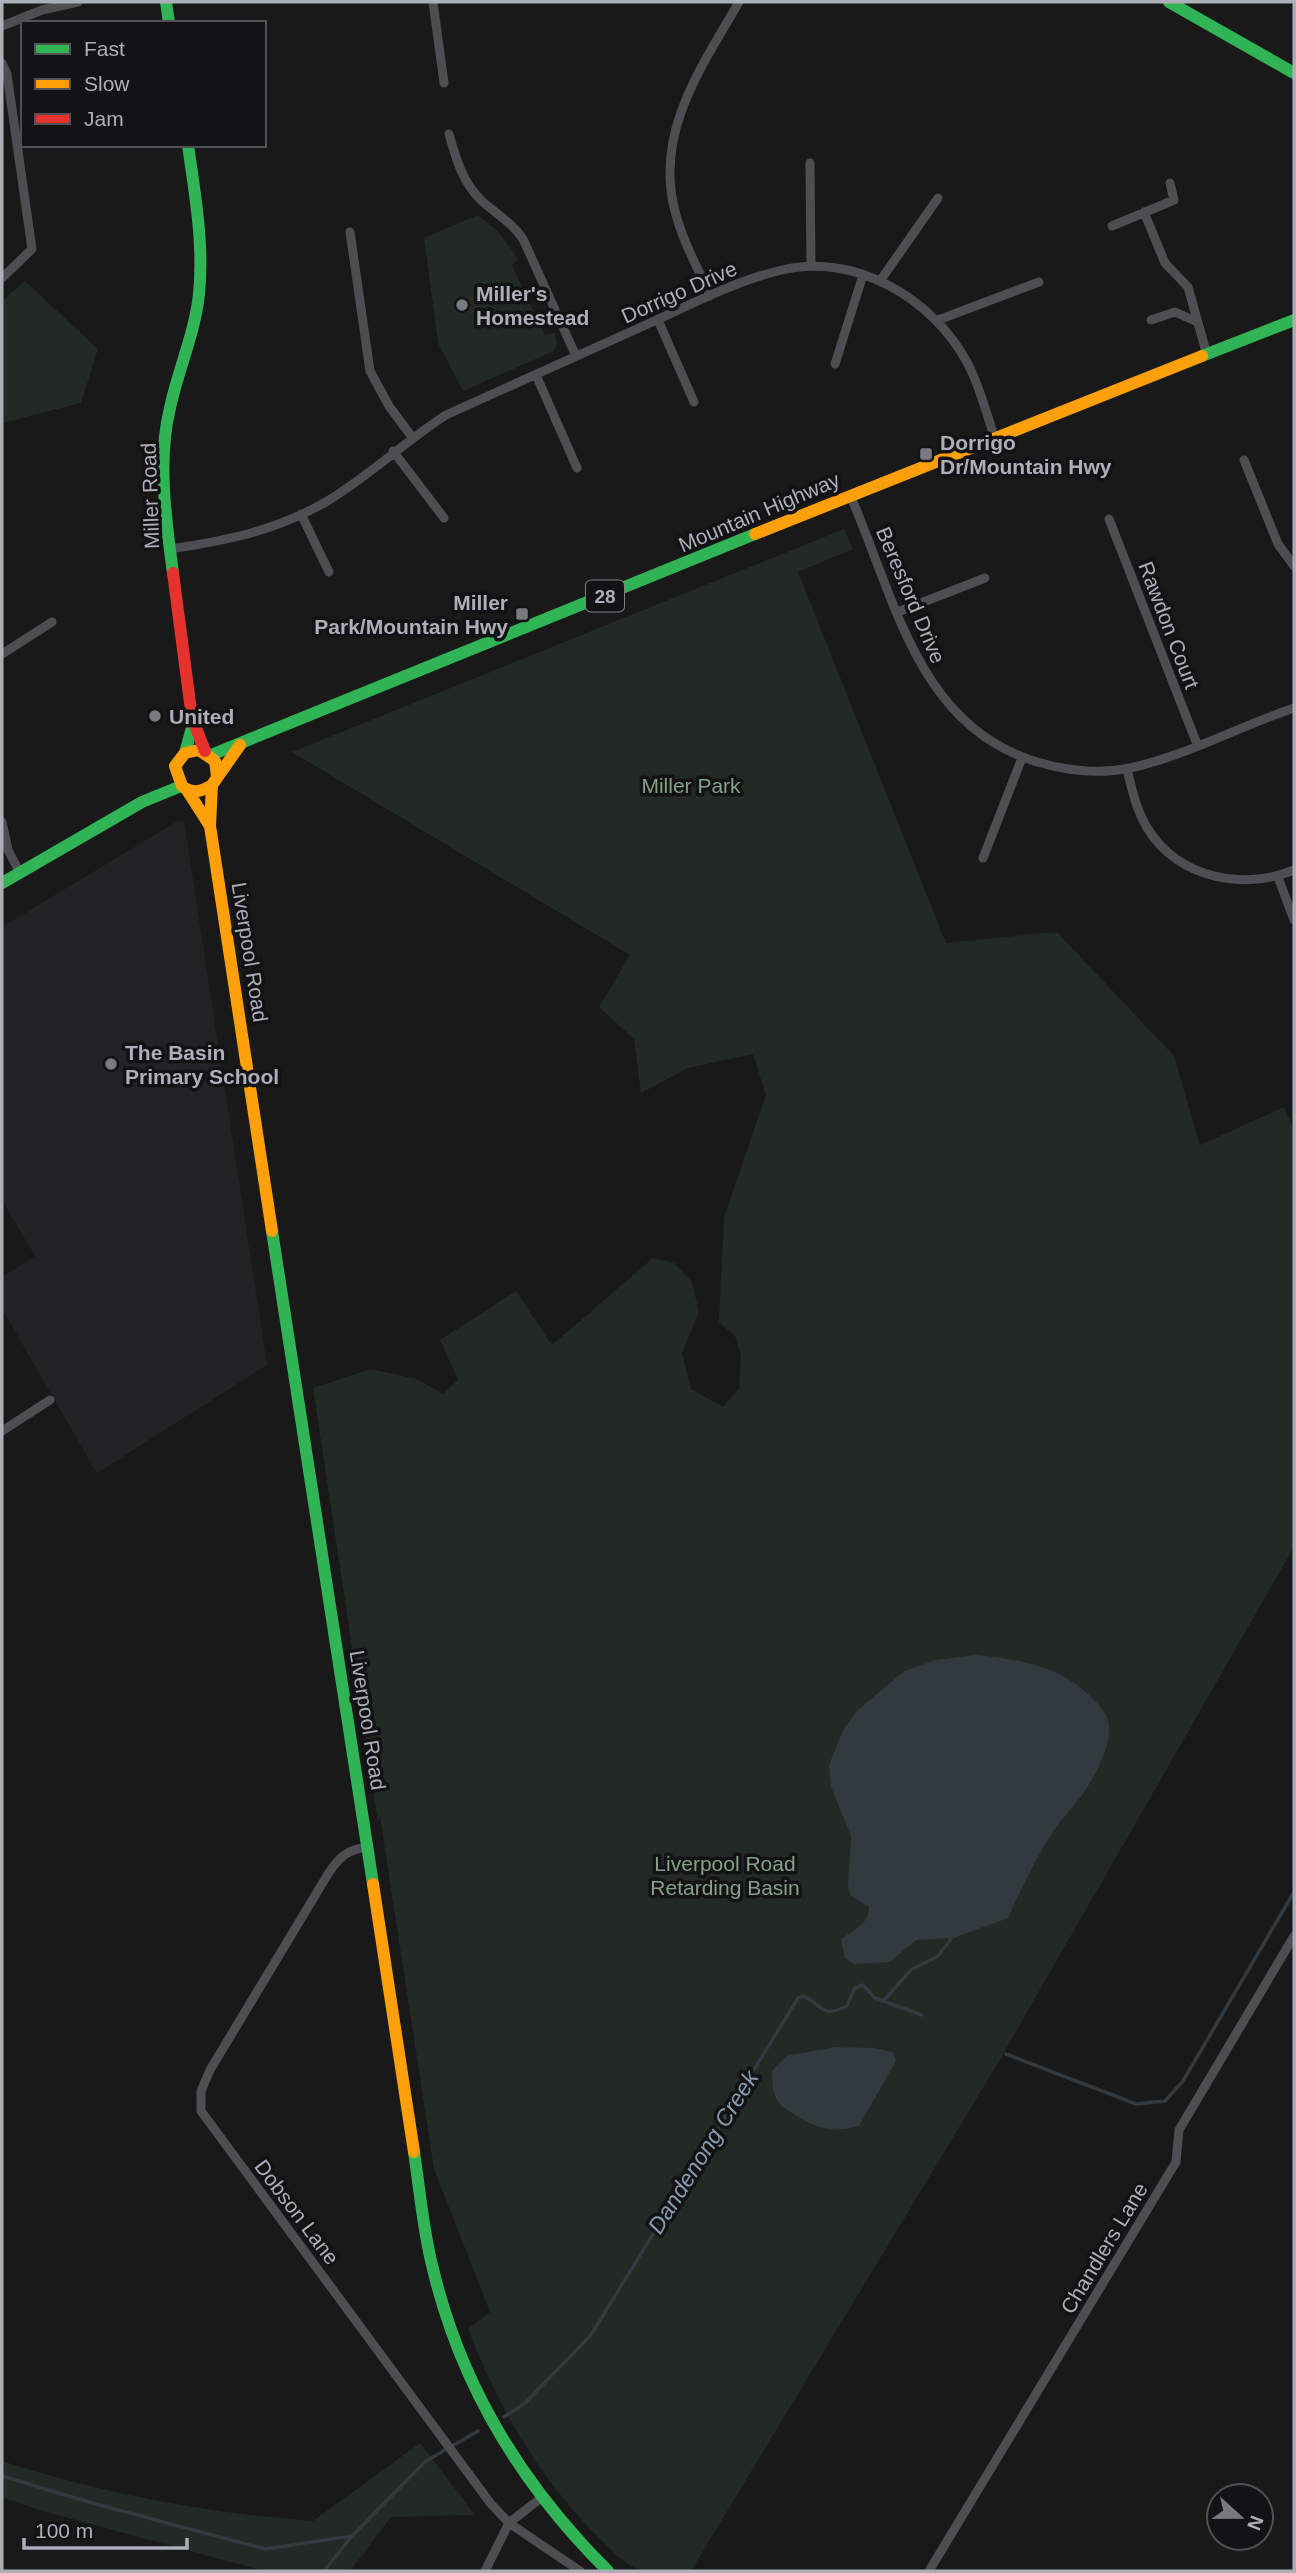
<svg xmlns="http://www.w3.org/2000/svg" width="1296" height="2573" font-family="Helvetica,sans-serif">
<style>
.built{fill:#232325}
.green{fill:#232924}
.water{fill:#32393f}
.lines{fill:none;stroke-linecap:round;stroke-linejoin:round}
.stream{stroke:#32393f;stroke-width:3.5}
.street{stroke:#4e4e52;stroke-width:9}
.fast{stroke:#30b455;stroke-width:12}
.slow{stroke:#ff9f0a;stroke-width:12}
.jam{stroke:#e5322d;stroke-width:12}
.poi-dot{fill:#797a80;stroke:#131315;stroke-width:2.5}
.labels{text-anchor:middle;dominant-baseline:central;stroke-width:7;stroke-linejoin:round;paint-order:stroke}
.shield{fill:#131315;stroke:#7e8087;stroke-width:2}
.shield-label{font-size:19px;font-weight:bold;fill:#acafb8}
.street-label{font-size:21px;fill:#acafb8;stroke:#131315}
.poi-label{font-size:21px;font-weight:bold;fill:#acafb8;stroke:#131315;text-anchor:start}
.park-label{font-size:21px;fill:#85a088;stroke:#131315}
.water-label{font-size:23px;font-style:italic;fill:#879bae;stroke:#131315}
</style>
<rect width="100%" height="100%" fill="#191919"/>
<path class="built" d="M184,821L267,1365L97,1473L2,1309V1277L35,1256L2,1200V927L176,822Z"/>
<path class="green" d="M478,215L499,232L518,259L512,265L545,335L555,333L557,342L554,351L463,391L438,343L424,238Z
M25,281L98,349L81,403L2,423V301Z
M844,529L853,549L798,572L946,943L1057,932L1174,1056L1200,1145L1284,1107L1294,1130V1547L998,2063L691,2571C677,2571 657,2573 643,2571C627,2567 612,2551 601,2540C540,2480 498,2407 468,2329L490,2312L434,2169L380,1817L378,1821L313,1388L371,1369L417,1379L443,1394L458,1380L440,1340L516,1291L552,1345L653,1258L674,1263L692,1282L699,1312L682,1353L691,1389L723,1407L739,1388L741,1356L735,1336L719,1322L724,1217L766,1095L753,1054L688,1068L641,1093L634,1039L599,1007L630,955L292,752Z
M420,2443L475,2515L391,2517L350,2571H264L39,2510L2,2497V2461C103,2494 207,2513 313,2521Z"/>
<path class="water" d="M976,1655C1018,1659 1063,1666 1093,1699C1100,1706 1109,1716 1109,1726C1111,1743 1099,1767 1091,1781C1081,1800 1064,1815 1052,1833C1035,1860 1021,1889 1008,1918L954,1938L916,1940L890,1962L854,1964L845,1958L841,1939C853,1931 870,1923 869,1907L851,1896L848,1888L851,1836L831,1787L829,1765L843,1730L857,1711L904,1671L936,1660Z
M835,2047L875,2048L893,2052L896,2061L859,2126C832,2134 815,2128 792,2113C788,2110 781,2107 779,2103C772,2094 772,2082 772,2071L786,2056Z"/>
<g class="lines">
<path class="stream" d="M885,1999L912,1969L937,1957L951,1939
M1006,2054L1136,2104L1165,2101L1183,2081L1294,1892
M504,2417L524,2404L591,2335L798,1998L804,1996C824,2006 821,2019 847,2006L855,1988L863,1985L875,1998L922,2015
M2,2476L92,2503L265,2549L352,2536
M324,2571L352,2536L426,2461L478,2431"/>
<path class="street" d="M433,2L444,83
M2,26L42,10L78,2
M2,63L7,74L32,249L2,278
M449,134C456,159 463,184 483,202C498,215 512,223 523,239L576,356
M810,163L811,266
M1144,212L1165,263L1188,287L1207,355
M1112,226L1174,200L1170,183
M350,232L370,371L389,406L412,437
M880,281L938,198
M710,296C698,268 682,240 675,211C654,133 702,66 739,2
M658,320L694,402
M938,320L1039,282
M1151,320L1175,312L1195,321
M835,364L863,275
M536,375L577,468
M393,451L444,518
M1244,460L1278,544L1294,566
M850,495C895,597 918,730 1041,763C1069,771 1101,774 1130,768C1186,756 1240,726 1294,708
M301,514L329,572
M1109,519L1197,744
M170,549C224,541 275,531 324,503C367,478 404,442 446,415C514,385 582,354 650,323C692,304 733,282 778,271C854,251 933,298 968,364C980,387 987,415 995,439
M898,612L985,578
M2,654L52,622
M1127,769C1131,785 1134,801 1141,816C1167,875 1238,893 1294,870
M2,822L8,850L20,873
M983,858L1022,758
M1278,877L1294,920
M2,1431L50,1400
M368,1847C348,1849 339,1857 328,1874L210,2070L201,2091V2111L491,2504L509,2523L580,2571
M485,2571L509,2523L541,2498
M929,2571L1176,2162L1179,2130L1294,1936"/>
<path class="fast" d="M166,2L169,23
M1169,2L1294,73
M1202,356L1294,320
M173,573C166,521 157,460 170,408C178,370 195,333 199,294C204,244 195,195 188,145
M185,753L193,724
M211,755L755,534
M2,883L142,802L181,786
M272,1231L373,1884
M414,2152C420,2191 423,2231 433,2269C461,2386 523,2487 608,2571"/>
<path class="slow" d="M755,534L1202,356
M217,776L215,761L199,750L185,753L175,766L182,786C192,794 201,792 212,785L240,745
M212,785L210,826L272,1231
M187,790L210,826
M373,1884L414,2152"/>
<path class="jam" d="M173,573L192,718L205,751"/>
</g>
<g class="poi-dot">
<circle cx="462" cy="305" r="7"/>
<rect x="919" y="447" width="14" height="14" rx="3.5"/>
<rect x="515" y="607" width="14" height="14" rx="3.5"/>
<circle cx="155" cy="716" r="7"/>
<circle cx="111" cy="1064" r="7"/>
</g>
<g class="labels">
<rect class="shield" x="586" y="580.5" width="38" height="31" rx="5"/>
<g class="shield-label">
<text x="605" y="596">28</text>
</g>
<g class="street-label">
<text transform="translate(679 292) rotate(-24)">Dorrigo Drive</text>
<text transform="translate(150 496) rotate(-92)">Miller Road</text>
<text transform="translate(759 512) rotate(-23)">Mountain Highway</text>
<text transform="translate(911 595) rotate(67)">Beresford Drive</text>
<text transform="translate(1169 625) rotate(69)">Rawdon Court</text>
<text transform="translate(250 952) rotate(81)">Liverpool Road</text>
<text transform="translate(368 1720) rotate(81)">Liverpool Road</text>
<text transform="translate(297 2212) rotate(53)">Dobson Lane</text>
<text transform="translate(1104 2248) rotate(-59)">Chandlers Lane</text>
</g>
<g class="poi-label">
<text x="476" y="293">Miller's<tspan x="476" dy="24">Homestead</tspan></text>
<text x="940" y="442">Dorrigo<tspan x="940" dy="24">Dr/Mountain Hwy</tspan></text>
<text x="508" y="602" text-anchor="end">Miller<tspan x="508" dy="24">Park/Mountain Hwy</tspan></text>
<text x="169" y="716">United</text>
<text x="125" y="1052">The Basin<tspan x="125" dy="24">Primary School</tspan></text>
</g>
<g class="park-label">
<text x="691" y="785">Miller Park</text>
<text x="725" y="1863">Liverpool Road<tspan x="725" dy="24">Retarding Basin</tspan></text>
</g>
<g class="water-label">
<text transform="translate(703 2152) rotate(-58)">Dandenong Creek</text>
</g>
</g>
<rect width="1296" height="2573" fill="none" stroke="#acafb8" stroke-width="7"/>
<rect x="21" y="21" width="245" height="126" fill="#131315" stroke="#505156" stroke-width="2"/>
<rect x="35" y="44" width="35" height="10" fill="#30b455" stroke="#505156" stroke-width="2"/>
<text x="84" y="56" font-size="21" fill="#acafb8">Fast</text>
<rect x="35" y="79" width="35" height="10" fill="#ff9f0a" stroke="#505156" stroke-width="2"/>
<text x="84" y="91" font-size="21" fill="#acafb8">Slow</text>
<rect x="35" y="114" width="35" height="10" fill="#e5322d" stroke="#505156" stroke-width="2"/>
<text x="84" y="126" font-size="21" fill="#acafb8">Jam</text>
<g transform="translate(1240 2517) rotate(111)"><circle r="33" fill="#131315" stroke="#505156" stroke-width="2"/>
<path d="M0-5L12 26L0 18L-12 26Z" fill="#797a80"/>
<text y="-10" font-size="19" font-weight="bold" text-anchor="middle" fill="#acafb8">N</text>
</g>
<path d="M24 2538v10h163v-10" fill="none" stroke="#acafb8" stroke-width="3.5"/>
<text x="35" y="2538" font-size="21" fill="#acafb8" stroke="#131315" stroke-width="5" paint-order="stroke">100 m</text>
</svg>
